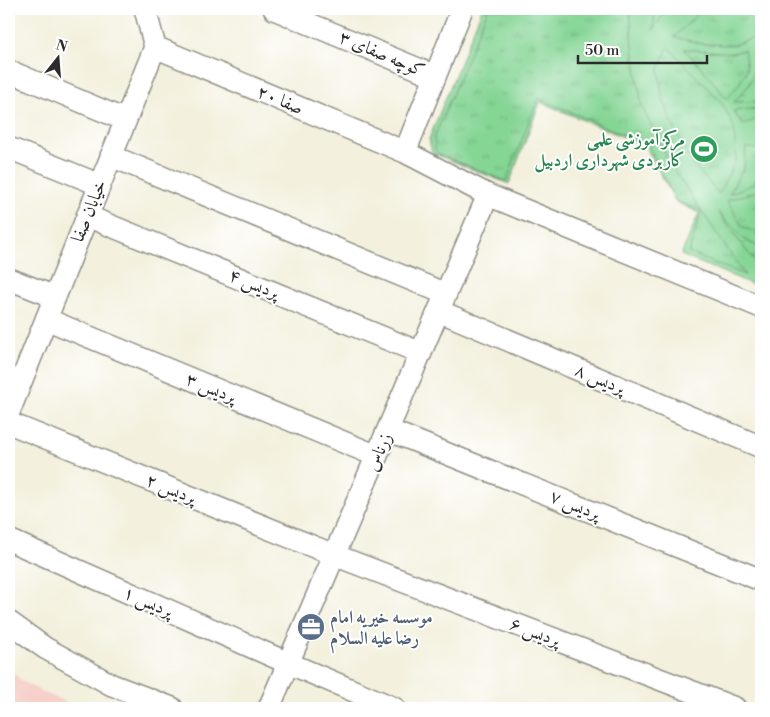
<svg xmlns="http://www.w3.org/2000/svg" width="770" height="717" font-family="'Libre Bodoni',Amiri,serif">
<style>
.built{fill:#f7d0ca}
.grass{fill:#85d595;stroke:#588060}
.park{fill:url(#park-tufts);stroke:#588060}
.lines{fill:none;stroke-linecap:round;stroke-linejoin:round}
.minor-casing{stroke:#8f8e84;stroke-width:24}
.minor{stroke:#fff;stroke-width:21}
.labels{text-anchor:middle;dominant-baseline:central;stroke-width:4;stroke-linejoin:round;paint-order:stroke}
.street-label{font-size:18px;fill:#2b2b2b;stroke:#fff}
.leisure-label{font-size:18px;font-weight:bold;fill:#27864d;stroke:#fff;text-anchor:end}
.service-label{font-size:18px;font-weight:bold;fill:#4e5e75;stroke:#fff;text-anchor:start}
</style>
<defs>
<pattern id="park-tufts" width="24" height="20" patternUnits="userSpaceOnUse" patternTransform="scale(1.25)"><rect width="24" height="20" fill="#85d595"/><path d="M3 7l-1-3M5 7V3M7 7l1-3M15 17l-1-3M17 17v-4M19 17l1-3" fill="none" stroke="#73b781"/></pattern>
</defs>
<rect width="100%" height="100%" fill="#fff"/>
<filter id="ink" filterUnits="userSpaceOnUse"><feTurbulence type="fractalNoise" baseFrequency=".02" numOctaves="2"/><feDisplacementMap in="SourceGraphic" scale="10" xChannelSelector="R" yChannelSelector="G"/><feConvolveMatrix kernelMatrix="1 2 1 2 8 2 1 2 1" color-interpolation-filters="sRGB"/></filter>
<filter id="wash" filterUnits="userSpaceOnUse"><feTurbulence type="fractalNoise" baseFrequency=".0096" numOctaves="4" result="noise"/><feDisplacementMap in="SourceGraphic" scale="20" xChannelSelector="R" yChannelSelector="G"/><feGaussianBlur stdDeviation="1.12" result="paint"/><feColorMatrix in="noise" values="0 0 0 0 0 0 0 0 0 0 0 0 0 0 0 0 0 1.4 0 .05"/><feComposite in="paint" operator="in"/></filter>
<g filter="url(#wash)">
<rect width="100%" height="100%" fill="#f3f0dd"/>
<path class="built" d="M9,671L30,686L78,708H9Z"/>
<path class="grass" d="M482,9H761V288L681,255L699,213L676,202L645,146L540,102L509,184L432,153L429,139Z"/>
<path class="park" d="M488,9H630L633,48L642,107L673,169L745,275L689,253L701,211L676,201L648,145L538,98L506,181L436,153L434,138Z
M655,9H668L664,13L653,30Z
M703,9H761V29L751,39L733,45L703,44L674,37Z
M668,47L722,103L734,127L736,159L719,194L693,164L674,127L662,97L659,68Z
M761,47V101L734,102L748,86L755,69L756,49Z
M684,49L732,53L744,50L747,70L739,84L727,99L706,73Z
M761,108V117L743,125L733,111Z
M746,147L761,150V181L758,182L729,194L744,167Z
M761,190V236L742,226L727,200Z
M718,212L745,240L761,248V268L745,249Z"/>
</g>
<g filter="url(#ink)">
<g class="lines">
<defs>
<path id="minor" d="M274,9L435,76
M155,47L405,152L488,195L761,307
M9,71L125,120
M9,148L100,185
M405,152L462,9
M111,156L446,294
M87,216L421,353
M9,279L55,297
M439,311L761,447
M46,319L377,456
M9,412L155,47L145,9
M9,423L334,555L735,708
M388,430L761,580
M9,540L288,663L394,708
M9,622L45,648L112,685L172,708
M269,708L488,195"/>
</defs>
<use href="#minor" class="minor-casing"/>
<use href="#minor" class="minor"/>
</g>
</g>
<defs>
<symbol id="stadium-disc" viewBox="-11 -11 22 22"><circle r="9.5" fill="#2e9e5b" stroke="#fff"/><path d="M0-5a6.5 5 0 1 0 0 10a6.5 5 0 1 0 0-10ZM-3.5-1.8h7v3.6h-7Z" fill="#fff"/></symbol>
<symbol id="office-disc" viewBox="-11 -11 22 22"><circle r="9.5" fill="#5c6f8a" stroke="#fff"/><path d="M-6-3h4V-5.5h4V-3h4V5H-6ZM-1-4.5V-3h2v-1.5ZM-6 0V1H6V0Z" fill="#fff"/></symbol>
</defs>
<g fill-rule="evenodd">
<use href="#stadium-disc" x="688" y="133" width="32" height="32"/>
<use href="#office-disc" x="295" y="611" width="32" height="32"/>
</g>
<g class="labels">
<g class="street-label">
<text transform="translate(382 54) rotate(23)">کوچه صفای ۳</text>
<text transform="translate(280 100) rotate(23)">صفا ۲۰</text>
<text transform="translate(89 211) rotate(-68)">خیابان صفا</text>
<text transform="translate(254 284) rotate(22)">پردیس ۴</text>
<text transform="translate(600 379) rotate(23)">پردیس ۸</text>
<text transform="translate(211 388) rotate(22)">پردیس ۳</text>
<text transform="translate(379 452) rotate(-67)">زرناس</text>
<text transform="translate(171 489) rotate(22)">پردیس ۲</text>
<text transform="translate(575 505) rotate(22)">پردیس ۷</text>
<text transform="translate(148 602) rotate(24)">پردیس ۱</text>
<text transform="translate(535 632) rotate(21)">پردیس ۶</text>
</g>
<g class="leisure-label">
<text x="685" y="139">مرکز آموزشی علمی<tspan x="685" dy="21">کاربردی شهرداری اردبیل</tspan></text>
</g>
<g class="service-label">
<text x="330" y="617">موسسه خیریه امام<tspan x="330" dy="21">رضا علیه السلام</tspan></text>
</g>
</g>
<rect width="770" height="717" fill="none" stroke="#fff" stroke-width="30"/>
<g transform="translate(58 58) rotate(17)" stroke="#ffffff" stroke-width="4" paint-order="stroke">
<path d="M0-4L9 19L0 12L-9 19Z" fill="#2b2b2b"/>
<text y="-8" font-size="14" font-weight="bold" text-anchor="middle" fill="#2b2b2b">N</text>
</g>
<path d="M578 55v8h129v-8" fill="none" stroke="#2b2b2b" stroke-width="2.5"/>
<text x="585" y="55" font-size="15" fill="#2b2b2b" stroke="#ffffff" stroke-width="4" paint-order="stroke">50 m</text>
</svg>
